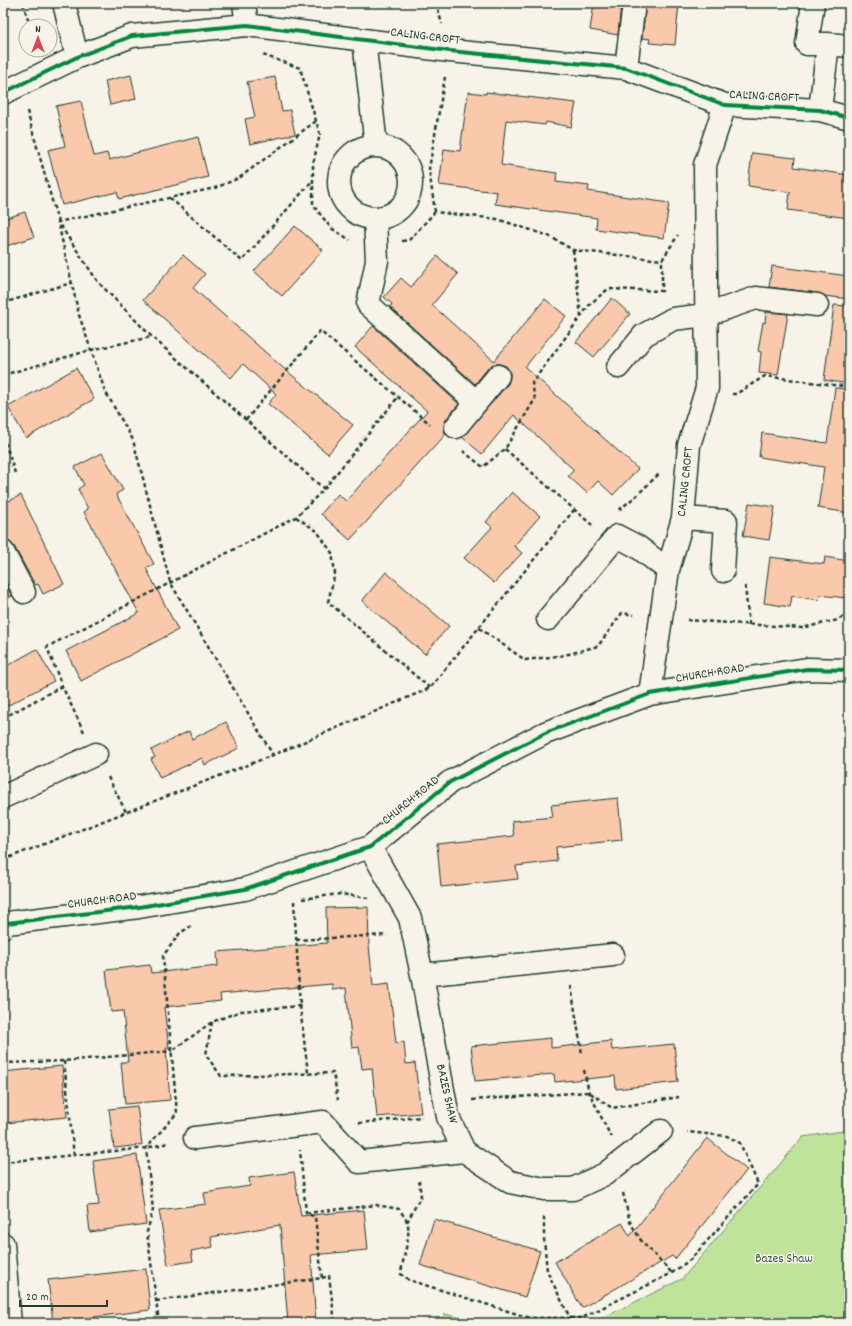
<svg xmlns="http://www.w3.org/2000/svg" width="852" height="1326" font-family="Dekko,sans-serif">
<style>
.green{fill:#c0e39c;stroke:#709068}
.building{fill:#fac8aa;stroke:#1f3d34}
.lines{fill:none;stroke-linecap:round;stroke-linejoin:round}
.minor-casing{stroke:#1f3d34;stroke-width:25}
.path{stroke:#1f3d34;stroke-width:2.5;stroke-dasharray:4 3;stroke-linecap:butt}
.minor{stroke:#f7f3e8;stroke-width:22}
.cycleway-casing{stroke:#f7f3e8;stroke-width:6}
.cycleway{stroke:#00873e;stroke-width:4}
.labels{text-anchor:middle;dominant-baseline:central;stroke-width:3;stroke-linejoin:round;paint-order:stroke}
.street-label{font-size:13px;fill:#1f3d34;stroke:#f7f3e8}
.park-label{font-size:13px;fill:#3f5e49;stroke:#f7f3e8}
</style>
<rect width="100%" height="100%" fill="#f7f3e8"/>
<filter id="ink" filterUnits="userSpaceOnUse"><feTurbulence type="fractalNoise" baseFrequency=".025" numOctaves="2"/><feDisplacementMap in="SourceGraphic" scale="8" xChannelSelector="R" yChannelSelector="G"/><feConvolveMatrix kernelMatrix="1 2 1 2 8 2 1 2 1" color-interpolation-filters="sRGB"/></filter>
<g filter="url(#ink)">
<path class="green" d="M849,1130V1323H592L682,1279L803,1137Z
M445,1314L481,1323H437Z"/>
<path class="building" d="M594,3H621L618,35L590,30Z
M646,3H679L675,45L649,43L650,39L642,38Z
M131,75L136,99L110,105L105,81Z
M275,77L282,111L290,110L295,134L250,144L245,119L255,117L247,82Z
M468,92L486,94V92L576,103L571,127L546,122L545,125L506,120L501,165L557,173L556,182L589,186L588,191L669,203L664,238L596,229L597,218L495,204L497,192L439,185L444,149L460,151Z
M81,101L94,156L107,153L109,160L198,137L208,177L119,199L117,192L62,205L48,150L65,146L56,106Z
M752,153L795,158L794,167L849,175V218L788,210L790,192L748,186Z
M25,212L34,237L3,247V219Z
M295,226L323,250L282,296L254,271Z
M183,255L205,274L193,288L282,367L353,425L328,454L268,404L276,394L243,364L231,378L143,300Z
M437,256L458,274L432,305L494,361L545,299L566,316L525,367L638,469L613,495L598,481L587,493L568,476L574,470L514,415L482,454L462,437L508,384L510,378V371L506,366L500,364H493L488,368L475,384L390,307L392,304L384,297L401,278L411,287Z
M772,266L849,276V299L825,296L818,293L769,287Z
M612,298L630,314L594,357L576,342Z
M834,305L849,306V384L824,380Z
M766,312L788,314L778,375L759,373L761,352L758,351L763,322L765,323Z
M373,326L459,404L446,419L444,425V431L446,434L350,540L321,514L338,494L346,501L427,411L355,347Z
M76,368L94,399L26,438L8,407Z
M835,388L849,389V513L818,508L824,467L759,457L762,433L827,443Z
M102,453L123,490L116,494L154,564L146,568L178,630L81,681L66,651L139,613L84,512L88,509L78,489L84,485L75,467Z
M512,492L540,516L514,546L522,553L494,583L464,558L492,527L486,522Z
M21,495L64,584L43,594L38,584L35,585L14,546L9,541L3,540V504Z
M749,503L775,507L769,540L743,536Z
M770,557L824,564L825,557L849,561V574L846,598L820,595L819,600L792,596L790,607L764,603Z
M386,572L449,626L425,654L362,601Z
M3,579L12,596L3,601Z
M37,649L54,681L3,708V668Z
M226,722L239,748L205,765L202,758L160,778L151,759L155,757L151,750L189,731L192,739Z
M618,798L622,840L556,847L557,861L516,866L518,879L441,887L437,844L514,836L512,821L553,817L551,805Z
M368,907L369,945L373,986L389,984L396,1043L404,1042L406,1064L415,1063L421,1113L377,1117L372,1068L362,1069L359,1047L352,1048L346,988L333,990L332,984L220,994L221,1001L164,1007L169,1048H166L170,1100L125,1104L121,1062H128L123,1011L111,1012L106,970L150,965L151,973L218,966L217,952L327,943L326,908Z
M551,1038V1048L611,1041L612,1050L674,1044L678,1082L616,1089L615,1076L555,1082L554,1074L475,1081L471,1046Z
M62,1066L67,1117L5,1123L3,1104V1072Z
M137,1106L142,1145L114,1148L109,1109Z
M707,1138L747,1170L675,1259L672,1256L582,1308L555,1262L622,1223L630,1236Z
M137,1155L146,1224L90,1232L87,1206L99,1205L93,1161Z
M294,1172L301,1216L364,1210L368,1250L311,1255L316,1323H288L280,1225L211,1237L213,1247L191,1251L193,1261L168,1265L159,1210L206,1204L204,1193L250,1186L249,1178Z
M434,1219L540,1251L525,1297L420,1265Z
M146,1269L150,1310L53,1322L48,1280Z"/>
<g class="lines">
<defs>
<path id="minor" d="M64,3L77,57
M244,3L247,25
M813,3L807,44H828
M364,40L376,146
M626,68L634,3
M3,93L77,57L132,36L247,25L450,51L626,68L725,105L820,110L849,118
M820,110L828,44L849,46
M339 182a36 36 0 1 1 72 0a36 36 0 1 1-72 0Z
M375,218L377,261L368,304L476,402
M618,367L644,335L673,319L706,315L756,298L817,305
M456,427L498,376
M683,518L726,521L723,571
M3,552L24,592
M548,619L617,536L638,547L668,570
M650,694L668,570L683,518L689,445L707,388L705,165L725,105
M3,797L96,754
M370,847L410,918L422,975L448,1117L464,1151L510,1182L544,1189H573L605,1174L661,1131
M3,927L7,923L139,907L245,889L370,847L450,782L545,733L650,694L807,669L849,670
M422,975L613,955
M195,1138L323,1122L359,1162L464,1151
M3,1244L10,1323"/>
</defs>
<use href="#minor" class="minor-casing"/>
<path class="path" d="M23,3L30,26
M436,3L442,24
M263,55L300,68L320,134L313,164V205L331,228L350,240
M27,111L58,222L79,315L105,391L133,440L170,582L273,755
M316,121L239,178L215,188L58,222L98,282L152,337L324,489
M170,198L242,261L313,180
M435,212L429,169L445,77
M402,241L409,240L435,212L497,219L549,236L573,250L662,260L678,235
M573,250L581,316
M3,303L71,283
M3,375L91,350L151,337
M732,394H736L765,376L849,387
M246,420L320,331L430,424
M3,436L15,473
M505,449L592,525
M463,451L483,467L505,449L535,399L532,383L590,304L608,289L662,291V260
M619,510L636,496L660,473
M296,517L317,531L332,553L335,573L328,602L430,688
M745,586L749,625
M687,620L802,628L838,620L849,612
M479,628L525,660L565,655L598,646L622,613L634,615
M3,718L62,686
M84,732L62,686L47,647L296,517L324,489L398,397
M108,777L126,812
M3,860L273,755L430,688L574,510
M302,899L340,894L369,898
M294,901L300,1006L308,1073
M296,940L387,935
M571,986L582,1054
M212,1022L206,1055L221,1076L333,1073L338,1100
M169,1048L172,1051L212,1022L241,1011L300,1006
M64,1061L74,1156
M3,1063L64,1061L172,1051
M584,1070L589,1092L611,1137
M472,1100L589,1092L612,1108L679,1097
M359,1123L422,1117
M3,1162L146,1148L169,1143
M623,1193L630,1222L642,1242L672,1273
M306,1213L376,1205L399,1209C401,1213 406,1217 407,1222C412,1233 402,1260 401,1274L409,1280L530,1318H570L547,1271L544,1239V1215
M407,1222L421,1196L419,1181
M322,1278L329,1276L335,1323
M156,1301L322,1278L315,1217L306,1213L300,1150
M570,1318H582L672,1273L691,1259L758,1184L740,1143L727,1136L687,1132
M159,1323L147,1232L153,1210L146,1148L177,1113L163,956L180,933L191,926"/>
<use href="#minor" class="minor"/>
<defs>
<path id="cycleway" d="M3,93L77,57L132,36L247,25L450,51L626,68L725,105L820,110L849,118
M3,927L7,923L139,907L245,889L370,847L450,782L545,733L650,694L807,669L849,670"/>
</defs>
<use href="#cycleway" class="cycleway-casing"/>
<use href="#cycleway" class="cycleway"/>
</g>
</g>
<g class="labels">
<g class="street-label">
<text transform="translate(425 37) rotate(7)">CALING CROFT</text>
<text transform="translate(764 97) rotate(3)">CALING CROFT</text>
<text transform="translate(686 482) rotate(-84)">CALING CROFT</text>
<text transform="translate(710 674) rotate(-9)">CHURCH ROAD</text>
<text transform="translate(411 801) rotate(-39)">CHURCH ROAD</text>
<text transform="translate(102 901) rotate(-7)">CHURCH ROAD</text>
<text transform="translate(446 1094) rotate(77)">BAZES SHAW</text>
</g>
<g class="park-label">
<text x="784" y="1259">Bazes Shaw</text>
</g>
</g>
<rect width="852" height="1326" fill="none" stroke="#f7f3e8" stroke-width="16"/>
<rect x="8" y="8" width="836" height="1310" fill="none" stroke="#1f3d34" stroke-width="1.5" filter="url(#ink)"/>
<g transform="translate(38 38)"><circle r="19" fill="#f7f3e8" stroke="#a1aaa0"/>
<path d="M0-3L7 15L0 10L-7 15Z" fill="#d1495b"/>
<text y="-6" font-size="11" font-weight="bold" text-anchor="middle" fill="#1f3d34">N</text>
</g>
<path d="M20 1300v6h87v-6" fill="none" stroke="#1f3d34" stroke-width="2"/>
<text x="26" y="1300" font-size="12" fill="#1f3d34" stroke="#f7f3e8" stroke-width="3" paint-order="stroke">20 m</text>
</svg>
